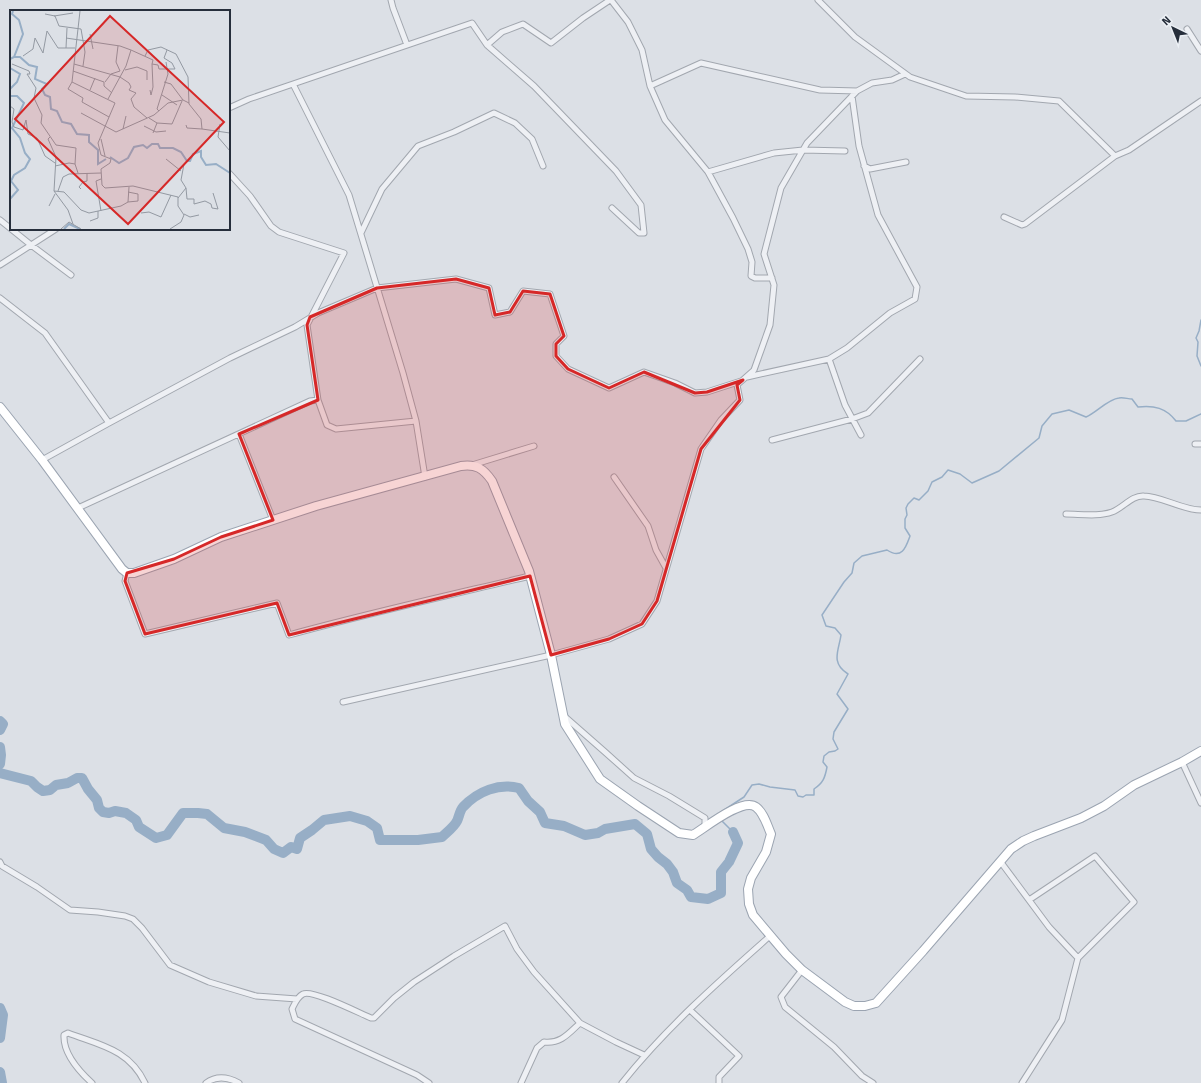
<svg xmlns="http://www.w3.org/2000/svg" width="1201" height="1083" font-family="'Fira Sans',sans-serif">
<style>
.lines{fill:none;stroke-linecap:round;stroke-linejoin:round}
.stream{stroke:#97aec6;stroke-width:1.5}
.river{stroke:#97aec6;stroke-width:10}
.street-casing{stroke:#a2a7af;stroke-width:7}
.primary-casing{stroke:#9ba4b1;stroke-width:10}
.street{stroke:#eef0f4;stroke-width:5}
.primary{stroke:#fff;stroke-width:8}
.marked{fill:#d62828;fill-opacity:0.2;stroke:#d62828;stroke-width:3;stroke-linejoin:round}
.inset-river{fill:none;stroke:#97aec6;stroke-width:2}
.inset-road{fill:none;stroke:#9399a2;stroke-width:1}
.view{fill:#d62828;fill-opacity:0.15;stroke:#d62828;stroke-width:2}
.inset-edge{fill:none;stroke:#262e3b;stroke-width:2}
</style>
<rect width="100%" height="100%" fill="#dce0e6"/>
<g class="lines">
<path class="stream" d="M1201,320L1199,331L1196,338L1198,342L1197,356L1201,366
M721,812L744,797L752,785L759,784L770,787L795,790L798,796L803,797L806,795H814V789C823,783 825,778 827,767L823,762L824,756L829,752L835,751L838,749L833,739L834,732L848,709L837,694L848,674C830,663 839,650 841,635L835,628L826,626L822,615L844,582L852,573L854,563L862,556L887,550C902,560 906,547 910,536L905,528V519L907,515L906,508L908,504L914,498L919,500L928,491L932,482L942,477L948,470L960,474L972,483L999,471L1039,438L1042,426L1052,414L1069,410L1086,417C1096,413 1108,399 1119,398C1123,397 1128,399 1132,399L1138,407C1154,405 1166,408 1176,421H1186L1201,414
M721,820L733,832"/>
<path class="river" d="M0,721L3,724L0,730
M0,747L1,755L0,764
M0,773L31,781L37,787L43,791L50,790L56,785L68,783L77,778H82L88,789L97,800L99,808L103,812L109,813L115,811L126,813L136,820L139,827L156,838L167,835L183,813H198L207,814L224,828L245,832L266,840L274,849L283,853L291,847L297,849L300,838L312,830L324,820L350,816L367,821L377,828L380,840H418L442,837C447,832 454,827 457,821C459,817 460,810 463,807C478,791 499,783 519,788L528,801L540,812L545,823L564,826L585,835L598,833L605,829L635,824L647,834L651,849L658,857L667,864L673,872L677,883L687,890L691,897L708,899L721,893V872L729,862L738,843L733,832
M0,1008L3,1015L0,1038
M0,1072L2,1083"/>
<defs>
<path id="street" d="M391,0L393,8L407,45
M611,0L628,22L642,50L650,86L665,120L708,172L733,218L748,249L752,262L751,276L755,278H772
M818,0L855,37L910,77L966,96L1015,97L1059,101L1115,156L1129,150L1201,101
M1187,29L1201,51
M487,45L534,86L616,171L641,205L644,233H639L612,208
M293,84L472,23L487,45L502,32L523,24L551,43L583,18L610,0
M650,86L701,63L820,90L857,91
M229,108L249,99L293,84L349,195L403,373L416,421L425,477
M864,166L870,169L906,162
M708,172L774,153L803,150L845,151
M229,173L250,196L271,226L279,232L344,253L307,325L318,400
M1004,217L1022,225L1025,224L1115,156
M0,220L31,245L71,275
M361,233L382,189L418,146L454,132L494,113L515,123L532,139L543,166
M0,265L56,229
M0,298L45,333L109,423
M829,359L847,348L890,313L915,299L917,287L878,215L859,146L852,96
M747,377L829,359L845,405L861,435
M239,434L273,520
M772,440L852,419L868,413L920,359
M1195,444H1201
M42,460L109,423L230,358L295,327L318,313L377,288L456,279L489,288L495,315L510,312L523,291L550,294L564,336L556,344V356L568,369L609,388L644,372L675,383L695,393L707,392L741,381
M472,465L534,446
M614,477L648,526L656,550L666,568
M78,508L310,401L318,400L327,425L336,429L416,421
M1066,514C1080,514 1098,517 1112,512C1123,508 1132,495 1144,496C1161,496 1182,510 1201,510
M127,573L125,581L145,634L277,603L289,635C369,613 450,595 530,576
M343,702L551,655L609,639L642,624L657,601L701,449L721,420L740,400L737,385L754,370L770,325L774,285L764,254L781,188L807,143L857,91L872,83L892,80L905,74
M564,716L605,752L634,778L669,796L705,818V828
M1182,762L1201,803
M1000,861L1049,927L1078,958
M0,862L2,866L37,887L70,910L98,912L125,916L133,919L142,928L170,965L209,982L256,996L297,999
M802,970L781,997L785,1007L834,1047L862,1076L873,1083
M690,1010L739,1056L719,1077V1083
M92,1083C80,1072 63,1053 64,1035L68,1033C99,1045 129,1049 145,1083
M206,1083C217,1075 228,1077 239,1083
M429,1083L417,1075L295,1019L292,1009C295,1003 297,997 303,994C312,989 359,1013 371,1018H374L394,998L414,982L454,956L505,926L517,949L534,972L580,1023L616,1042L644,1055
M521,1083L537,1048L544,1042C561,1044 569,1033 580,1023
M622,1083C665,1029 719,981 770,936
M1022,1083L1062,1020L1078,958L1134,902L1095,856L1029,900"/>
<path id="primary" d="M0,407L42,460L122,569L127,573H134L174,559L221,537L316,506L461,466C476,464 483,468 492,481L529,571L551,655L565,724L600,779L638,806L679,833L693,835C706,827 743,797 756,807C764,813 767,825 771,834L766,852L751,878L748,889L749,904L753,915L786,954L802,970L845,1002L854,1006H865L876,1003L923,951L1011,849L1023,841L1034,836L1081,818L1104,806L1134,785L1182,762L1201,751"/>
</defs>
<use href="#street" class="street-casing"/>
<use href="#primary" class="primary-casing"/>
<use href="#street" class="street"/>
<use href="#primary" class="primary"/>
</g>
<path class="marked" d="M456,279L489,288L495,315L510,312L523,291L550,294L564,336L556,344V356L568,369L609,388L644,372L695,393L707,392L743,380L737,385L740,400L701,449L657,601L642,624L609,639L551,655L530,576L289,635L277,603L145,634L125,581L127,573L174,559L221,537L273,520L239,434L318,400L307,325L310,317L377,288Z"/>
<g transform="translate(10 10)">
<rect width="220" height="220" fill="#dce0e6"/>
<path class="inset-river" d="M4,47H10L19,55L27,57L25,69L37,74L32,79L35,85L40,87L41,99L47,101L52,112L61,114L67,124L79,125V132L88,140V154L96,149M0,49L4,47L13,24L9,10L2,4L3,1M0,58L10,64L7,72L0,79M0,86H7L14,93L2,118L10,128L15,143L20,149L15,158L4,165L1,171L8,180L0,189M100,147L109,153L118,148L124,137L133,135L137,138L142,134H148L150,138H163L171,142L177,151H180L183,144L191,141V147L196,155L206,154L220,163M54,219L59,214L70,219"/>
<path class="inset-road" d="M70,1L62,72L105,93L88,133L91,145L101,149L100,153L91,159L92,175L95,178L123,176L168,187V196L174,205L171,212L160,219M35,4L45,6L49,16L71,19L75,42L73,56M44,6L63,3M80,24L83,39M25,28L33,43M56,28L110,36L121,40L116,56L98,89M56,38L57,18M121,40L143,50L142,54L148,55L149,59H165L162,53L154,48L157,40M33,43L37,21L48,38H65M13,46L23,39L25,28M135,46L138,40L151,37L166,44L178,67L179,94L191,109L192,119L220,123M2,54L19,61L20,64H17L26,78L24,88L32,105L31,113L46,135L66,138L65,154L68,163M64,54L110,67L119,73L121,77L119,80L126,83L121,89L124,97L137,108M115,60L127,57L137,61V70M63,61L94,72V76L102,83M62,72L58,79L73,88L72,92L99,107M95,72L101,64L110,61L106,52L108,36M154,72L161,74L173,90M80,80L85,68M140,80L141,85L143,77L142,54M152,85L167,95M0,96L4,99L2,112L4,117L13,120L16,110L18,124L27,128L35,146L45,153M149,101L147,99L158,64L156,52M71,103L106,122L144,105L158,93L173,90L179,93M139,108L147,113L143,123M147,113L162,114L172,91M210,114L208,127L220,141M176,115L177,118L192,119M134,116L146,122L156,121M113,119L116,106M40,127L38,129L46,147L44,181L58,200L63,214M91,129L95,146M156,149L171,161M174,154L171,170L176,178L177,189H184V194L195,191L201,194L202,198L208,199L203,183M45,156L59,153L65,154M71,179L69,177L73,172L77,171V163M44,181L54,182L71,200L79,203L111,196L118,192L128,191V184L118,182M48,181L53,167L59,164L91,163M168,188L176,178M118,192L119,177M39,196L45,184M91,201L86,171L91,169M131,203L139,202L151,207L161,185M174,204L180,207L189,205M80,211L88,208V201M51,219L59,212L71,219"/>
<path class="view" d="M100,6L214,112L118,214L5,109Z"/>
<rect width="220" height="220" class="inset-edge"/>
</g>
<g transform="translate(1173 28) rotate(317)" stroke="#ebeff4" stroke-width="3" paint-order="stroke">
<path d="M0-3L7 15L0 10L-7 15Z" fill="#262e3b"/>
<text y="-6" font-size="11" font-weight="bold" text-anchor="middle" fill="#262e3b">N</text>
</g>
</svg>
